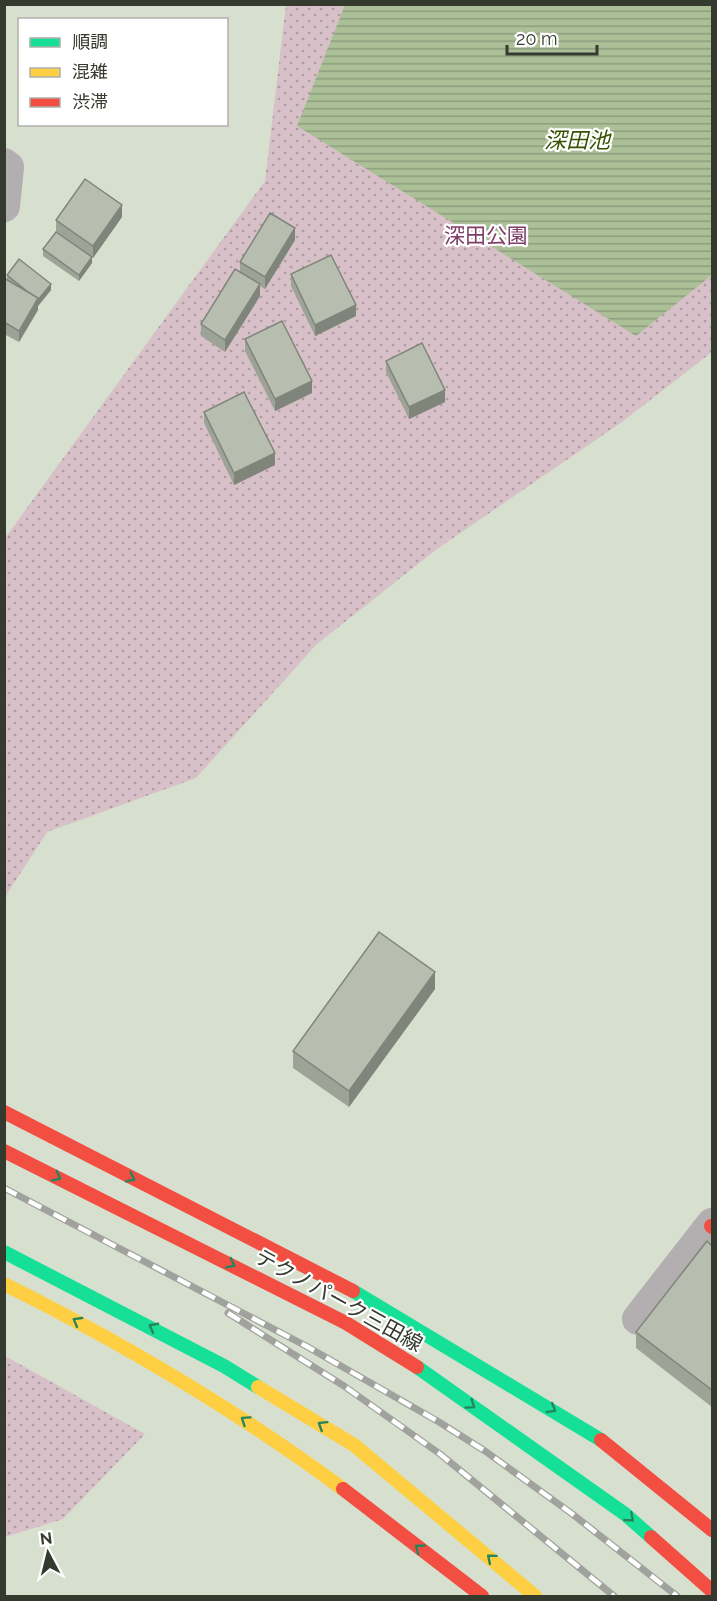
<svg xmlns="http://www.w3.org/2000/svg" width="717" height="1601" font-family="Raleway,'Noto Sans JP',sans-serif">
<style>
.park{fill:url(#park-dots)}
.water{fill:url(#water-rules)}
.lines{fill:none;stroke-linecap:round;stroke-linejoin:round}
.street{stroke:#b3aeaf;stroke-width:32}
.fast{stroke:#16e098;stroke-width:14}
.slow{stroke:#ffcf43;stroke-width:14}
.jam{stroke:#f24e42;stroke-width:14}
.rail-casing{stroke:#a1a29d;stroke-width:7}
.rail{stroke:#fff;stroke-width:4.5;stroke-dasharray:14;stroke-linecap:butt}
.wall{fill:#9da397}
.shaded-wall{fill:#80857b}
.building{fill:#b7beb0;stroke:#80857b;stroke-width:1.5}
.oneway{stroke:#26855d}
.labels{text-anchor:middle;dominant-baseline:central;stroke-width:4.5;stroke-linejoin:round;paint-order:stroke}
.park-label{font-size:21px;fill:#7f3d67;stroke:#fff}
.street-label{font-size:21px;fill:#343a2d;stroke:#fff}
.water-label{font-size:22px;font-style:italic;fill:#365302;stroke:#fff}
</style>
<defs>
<pattern id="park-dots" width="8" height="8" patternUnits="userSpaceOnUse" patternTransform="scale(1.5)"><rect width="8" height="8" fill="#d8c0c8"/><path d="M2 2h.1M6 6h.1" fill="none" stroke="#b09da3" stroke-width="1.8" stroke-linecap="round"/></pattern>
<pattern id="water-rules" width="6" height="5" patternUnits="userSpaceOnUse" patternTransform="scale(1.5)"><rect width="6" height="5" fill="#acc098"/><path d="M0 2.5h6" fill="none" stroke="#8d9d7c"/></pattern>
</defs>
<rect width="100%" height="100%" fill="#d7e0cf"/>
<path class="park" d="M286,5H712V352L622,422L437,549L317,644L196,778L47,832L7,894L5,904V538L265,181Z
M5,1356L145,1434L63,1519L5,1537Z"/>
<path class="water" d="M345,5H712V275L636,336L297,126Z"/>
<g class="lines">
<path class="street" d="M4,164L8,167L4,206
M638,1319L712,1224"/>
<path class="fast" d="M4,1252L224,1366L258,1387
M353,1291L601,1440
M417,1367L625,1514L651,1537"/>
<path class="slow" d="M4,1284C123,1343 236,1410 343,1489
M258,1387L354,1445L535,1596"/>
<path class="jam" d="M4,1112L353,1291
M4,1151L346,1323L417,1367
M711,1226L712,1227
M601,1440L712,1530
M343,1489L482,1596
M651,1537L712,1591"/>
<defs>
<path id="rail" d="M4,1188L306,1346L439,1422L485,1451L571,1513L677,1596
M228,1313L344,1386L440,1454L614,1596"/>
</defs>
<use href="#rail" class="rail-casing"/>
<use href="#rail" class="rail"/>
</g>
<path class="wall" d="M122,217L93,258L92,257V263L79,281L43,256V249L56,232V220Z
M295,240L265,289L260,286V296L225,352L201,336V324L240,272V262Z
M291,274L356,316L315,336L291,286Z
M7,275L51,290L38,306V310L19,342L4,334V278L7,279Z
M245,339L312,393L275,411L245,351Z
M386,361L445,402L409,419L386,372Z
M204,412L275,465L234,485L204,423Z
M435,989L349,1107L293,1068V1051Z
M712,1246V1407L636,1348V1332Z"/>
<path class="shaded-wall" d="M122,205V217L93,258V246Z
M295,228V240L265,289V277Z
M92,257V263L79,281V275Z
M51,284V290L38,306V310L19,342V331L38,298Z
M260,284V296L225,352V340Z
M356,305V316L315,336V325Z
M312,381V393L275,411V399Z
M445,390V402L409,419V407Z
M275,453V465L234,485V473Z
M435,972V989L349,1107V1091Z"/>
<path class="building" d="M85,179L122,205L93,246L56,220Z
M270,213L295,228L265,277L240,262Z
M56,232L92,257L79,275L43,249Z
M331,255L356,305L315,325L291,274Z
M19,259L51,284L38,300V298L28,292L7,275Z
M235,269L260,284L225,340L201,324Z
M4,278L38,298L19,331L4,322Z
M282,321L312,381L275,399L245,339Z
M422,343L445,390L409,407L386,361Z
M244,392L275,453L234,473L204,412Z
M379,932L435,972L349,1091L293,1051Z
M707,1241L712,1246V1390L636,1332Z"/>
<defs><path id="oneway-chevron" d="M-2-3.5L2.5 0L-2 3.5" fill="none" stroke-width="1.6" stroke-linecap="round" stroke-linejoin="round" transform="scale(1.5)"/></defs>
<g class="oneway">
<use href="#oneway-chevron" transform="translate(57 1177) rotate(27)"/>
<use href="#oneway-chevron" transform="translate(131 1178) rotate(27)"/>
<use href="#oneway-chevron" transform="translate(231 1264) rotate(27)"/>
<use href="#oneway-chevron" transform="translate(77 1321) rotate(-150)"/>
<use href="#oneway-chevron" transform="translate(153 1327) rotate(-152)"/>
<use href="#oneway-chevron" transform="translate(471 1405) rotate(35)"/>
<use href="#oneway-chevron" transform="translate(552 1409) rotate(31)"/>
<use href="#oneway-chevron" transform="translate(245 1420) rotate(-146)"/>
<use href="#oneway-chevron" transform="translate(322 1425) rotate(-148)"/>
<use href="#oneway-chevron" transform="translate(630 1518) rotate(41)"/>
<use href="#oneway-chevron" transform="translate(419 1548) rotate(-142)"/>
<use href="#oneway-chevron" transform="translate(491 1558) rotate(-140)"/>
</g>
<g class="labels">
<g class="park-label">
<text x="486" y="235">深田公園</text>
</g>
<g class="street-label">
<text transform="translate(339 1300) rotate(29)">テクノパーク三田線</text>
</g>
<g class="water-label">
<text x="577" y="140">深田池</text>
</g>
</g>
<rect width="717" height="1601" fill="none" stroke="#343a2d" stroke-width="12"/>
<rect x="18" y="18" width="210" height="108" fill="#ffffff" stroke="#aeb0ab" stroke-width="1.5"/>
<rect x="30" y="38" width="30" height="9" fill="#16e098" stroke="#aeb0ab" stroke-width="1.5"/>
<text x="72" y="48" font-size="18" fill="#343a2d">順調</text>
<rect x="30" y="68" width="30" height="9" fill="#ffcf43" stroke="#aeb0ab" stroke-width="1.5"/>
<text x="72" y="78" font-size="18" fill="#343a2d">混雑</text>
<rect x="30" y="98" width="30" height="9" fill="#f24e42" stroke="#aeb0ab" stroke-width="1.5"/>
<text x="72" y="108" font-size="18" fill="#343a2d">渋滞</text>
<g transform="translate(48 1553) rotate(353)" stroke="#ffffff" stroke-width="4.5" paint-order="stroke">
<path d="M0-4.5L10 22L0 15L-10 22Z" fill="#343a2d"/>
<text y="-9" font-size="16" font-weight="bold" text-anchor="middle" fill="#343a2d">N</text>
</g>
<path d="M507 45v9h90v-9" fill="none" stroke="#343a2d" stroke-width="3"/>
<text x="516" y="45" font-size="18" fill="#343a2d" stroke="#ffffff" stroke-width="4.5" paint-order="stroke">20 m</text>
</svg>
